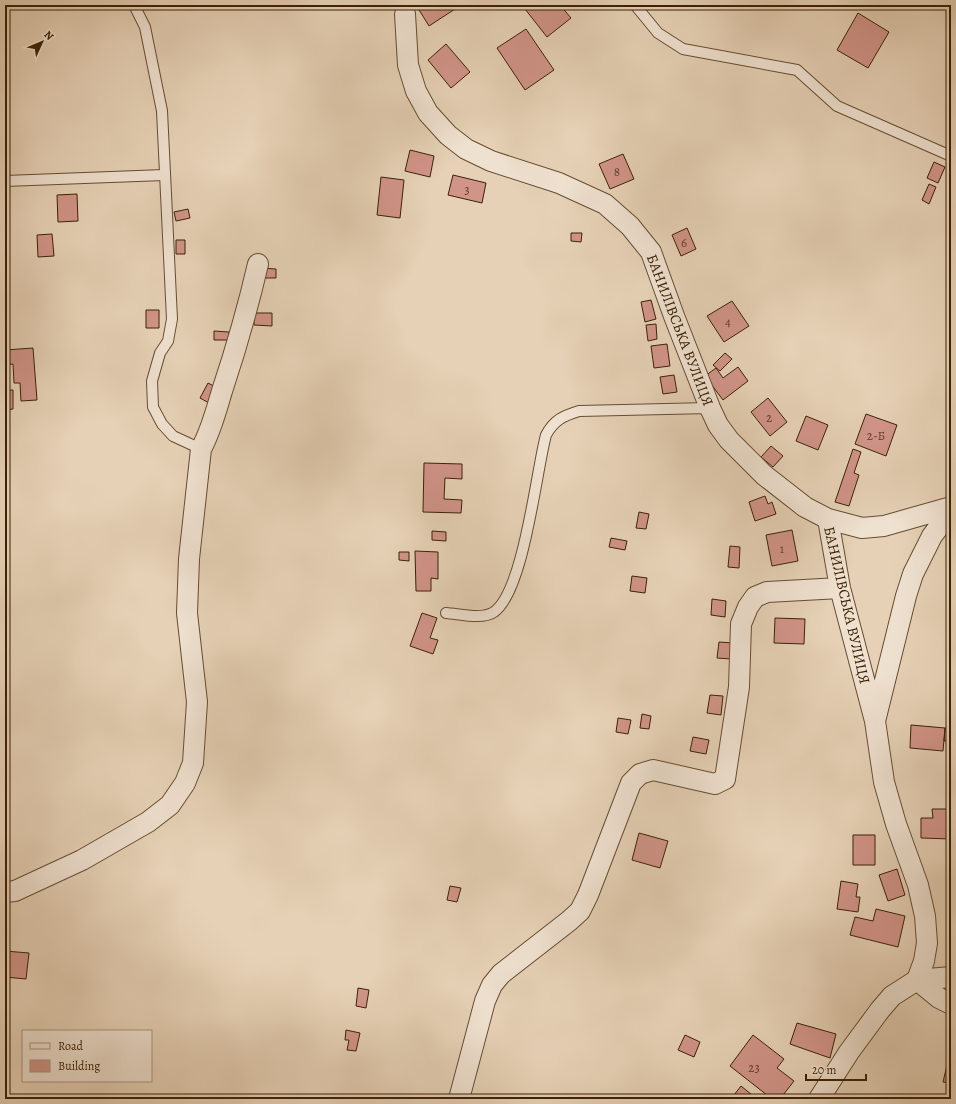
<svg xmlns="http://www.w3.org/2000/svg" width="956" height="1104" font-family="Alegreya,serif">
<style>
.building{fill:#d19489;stroke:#3b2105}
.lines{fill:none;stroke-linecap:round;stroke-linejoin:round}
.lane-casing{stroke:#664d31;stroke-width:12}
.street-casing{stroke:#664d31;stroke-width:22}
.lane{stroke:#efe1d0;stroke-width:10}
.street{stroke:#efe1d0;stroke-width:20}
.labels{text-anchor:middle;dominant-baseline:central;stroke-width:3.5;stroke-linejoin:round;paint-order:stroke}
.number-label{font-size:13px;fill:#603e26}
.street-label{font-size:15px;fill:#3b2105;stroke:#efe1d0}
</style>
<rect width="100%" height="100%" fill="#e6d1b6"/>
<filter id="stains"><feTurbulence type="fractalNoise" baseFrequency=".005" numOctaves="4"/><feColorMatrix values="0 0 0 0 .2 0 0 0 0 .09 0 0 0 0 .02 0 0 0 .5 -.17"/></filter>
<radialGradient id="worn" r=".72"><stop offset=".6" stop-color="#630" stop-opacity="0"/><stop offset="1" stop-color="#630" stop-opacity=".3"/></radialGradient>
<path class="building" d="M416,5H452L455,9L429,26Z
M529,5H560L571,18L547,37L525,9Z
M858,13L889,32L868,68L837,50Z
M526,29L554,70L525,90L497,48Z
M446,44L470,72L451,88L428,60Z
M410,150L434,156L430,177L405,171Z
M623,154L634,179L610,189L599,164Z
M934,162L945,167L938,183L927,178Z
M453,175L486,183L482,203L448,195Z
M381,177L404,180L400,218L377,215Z
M929,184L936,187L929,204L922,200Z
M77,194L78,221L58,222L57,195Z
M188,209L190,218L176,221L174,212Z
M687,228L696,249L681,256L672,235Z
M571,233H582L581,242L571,241Z
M52,234L54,256L38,257L37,235Z
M176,240H185V254H176Z
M260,268L276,269V278H260Z
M651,300L656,319L645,322L641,302Z
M732,301L749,326L724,342L707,316Z
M146,310H159V328H146Z
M254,313H272V326L254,325Z
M656,324L657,339L648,341L646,325Z
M214,331L229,332V340H214Z
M667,344L670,366L654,368L651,346Z
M33,348L37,400L21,401L20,383H14L13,364L5,365V350Z
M725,353L732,359L720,371L713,365Z
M738,367L748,381L723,400L705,376L716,368L723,378Z
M674,375L677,392L663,394L660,377Z
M208,383L218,388L209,403L200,398Z
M5,390H13V409L5,410Z
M768,398L787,422L770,436L751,412Z
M866,414L897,425L886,456L855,444Z
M806,416L828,425L818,450L796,441Z
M771,446L783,456L773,467L761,457Z
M853,449L861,452L854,473L859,475L849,506L835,502Z
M424,463L462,464V479L445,478L444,499L462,500L461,513L423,512Z
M765,496L768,504L772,502L776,514L755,521L749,502Z
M639,512L649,514L646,529L636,528Z
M792,530L798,561L772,566L766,535Z
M432,531L446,532V541L432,540Z
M611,538L627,541L625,550L609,547Z
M730,546L740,547L739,568L728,567Z
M415,551L438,552V579L431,578V591H416Z
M399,552H409V561L399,560Z
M632,576L647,578L645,593L630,591Z
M712,599L726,601L725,617L711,615Z
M422,613L437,618L430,638L438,640L433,654L410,646Z
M775,618L805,619L804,644L774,643Z
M719,642L733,643L731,659L717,658Z
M710,695L723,696L721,715L707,713Z
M642,714L651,716L649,729L640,728Z
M618,718L631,720L628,734L616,732Z
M911,725L945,728L943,751L910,748Z
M945,728H951V741H944Z
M693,737L709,740L706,754L690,751Z
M932,809H947V818H951V839L921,838V818H933Z
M639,833L668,841L660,868L632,860Z
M853,835H875V865H853Z
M897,869L905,895L888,901L879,875Z
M841,881L858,884L856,897H860L858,912L837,909Z
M450,886L461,888L457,902L447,900Z
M876,909L905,916L898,947L850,935L855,917L873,921Z
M5,951L29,953L26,979L5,977Z
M358,988L369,990L366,1008L356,1006Z
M797,1023L836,1034L830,1058L790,1044Z
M346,1030L360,1033L356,1051L347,1050L349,1040H345Z
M685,1035L700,1042L694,1057L678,1050Z
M753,1035L784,1059L777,1068L794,1081L780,1099H772L730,1066Z
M947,1065L951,1066V1083L943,1082Z
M741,1086L757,1099H726L734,1095Z"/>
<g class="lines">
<defs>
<path id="lane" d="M134,5L145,27L162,111L172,319L168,341L160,353L152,381L153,407L162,424L173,436L201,449
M635,5L658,33L683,49L797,70L837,106L951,156
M5,181L164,175
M446,613C460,614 482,620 494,612C524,591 536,472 546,435C554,420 563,416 579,411L710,408"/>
<path id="street" d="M405,14L408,65L416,91L428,113L448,135L466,149L491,161L559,183L605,204L630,226L651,252L674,316L710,408L718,425L729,440L764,475L805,507L828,519L840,588L875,721
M828,519L862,528L884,526L951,507
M5,892L15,891L82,860L148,822L170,805L185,783L193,763L197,702L187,613L189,559L201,449C211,431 216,411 222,391C236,349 248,307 258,264
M917,980L939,998L951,1004
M917,980L951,977
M459,1099L485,1001L492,985L501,974L569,921L580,911L588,895L631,783L640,774L653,770L715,784L725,779L739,687L741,624L748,607L755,597L767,592L840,588
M819,1099L849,1052L880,1010L892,996L917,980L924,961L927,943L925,916L918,885L896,824L884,782L875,721L906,596L913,574L932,536L951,511"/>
</defs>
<use href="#lane" class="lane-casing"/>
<use href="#street" class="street-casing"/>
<use href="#lane" class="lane"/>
<use href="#street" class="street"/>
</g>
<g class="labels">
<g class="number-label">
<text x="617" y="171">8</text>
<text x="467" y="189">3</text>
<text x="684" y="242">6</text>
<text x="728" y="321">4</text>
<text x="769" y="417">2</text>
<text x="876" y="435">2-Б</text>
<text x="782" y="548">1</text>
<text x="754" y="1067">23</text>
</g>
<g class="street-label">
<text transform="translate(680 330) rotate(69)">БАНИЛІВСЬКА ВУЛИЦЯ</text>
<text transform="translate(847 605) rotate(77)">БАНИЛІВСЬКА ВУЛИЦЯ</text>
</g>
</g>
<rect width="956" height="1104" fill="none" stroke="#e6d1b6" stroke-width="20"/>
<rect x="6" y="6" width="944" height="1092" fill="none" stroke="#3b2105" stroke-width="2"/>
<rect x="10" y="10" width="936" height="1084" fill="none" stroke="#3b2105"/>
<rect x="22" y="1030" width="130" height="52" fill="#efe1d0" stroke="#a7947f"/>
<rect x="30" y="1043" width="20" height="6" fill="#efe1d0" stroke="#a7947f"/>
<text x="58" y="1050" font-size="12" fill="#3b2105">Road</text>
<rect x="30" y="1060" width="20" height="12" fill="#d19489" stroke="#a7947f"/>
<text x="58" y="1070" font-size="12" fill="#3b2105">Building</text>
<g transform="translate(42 42) rotate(46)" stroke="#efe1d0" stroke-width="3" paint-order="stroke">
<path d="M0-3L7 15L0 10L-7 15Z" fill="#3b2105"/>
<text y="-6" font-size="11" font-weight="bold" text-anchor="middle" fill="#3b2105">N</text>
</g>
<path d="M806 1074v6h60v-6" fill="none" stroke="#3b2105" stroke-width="2"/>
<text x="812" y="1074" font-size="12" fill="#3b2105" stroke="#efe1d0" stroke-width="3" paint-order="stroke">20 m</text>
<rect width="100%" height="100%" filter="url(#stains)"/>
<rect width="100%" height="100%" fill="url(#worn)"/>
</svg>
